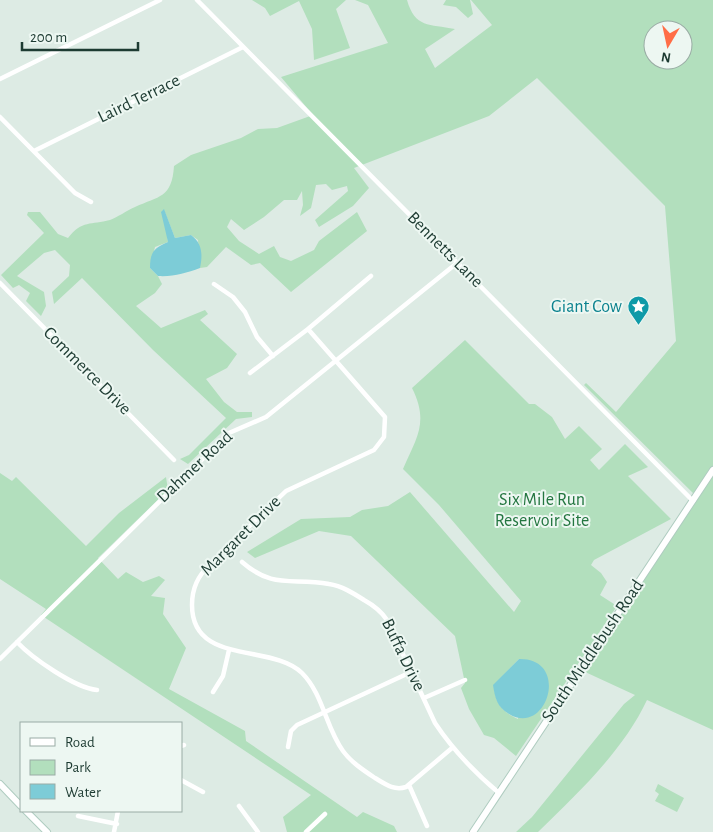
<svg xmlns="http://www.w3.org/2000/svg" width="713" height="832" font-family="'Alegreya Sans',sans-serif">
<style>
.green{fill:#b2dfbd;fill-rule:evenodd}
.water{fill:#7dccd7}
.lines{fill:none;stroke-linecap:round;stroke-linejoin:round}
.secondary-casing{stroke:#afccc0;stroke-width:8}
.street{stroke:#fff;stroke-width:4.5}
.secondary{stroke:#fff;stroke-width:6}
.labels{text-anchor:middle;dominant-baseline:central;stroke-width:4;stroke-linejoin:round;paint-order:stroke}
.street-label{font-size:18px;fill:#1d3b32;stroke:#edf7f2}
.culture-label{font-size:18px;fill:#0d838f;stroke:#edf7f2;text-anchor:end}
.park-label{font-size:18px;fill:#237640;stroke:#edf7f2}
</style>
<rect width="100%" height="100%" fill="#ddebe4"/>
<path class="green" d="M252,0H346L336,9L350,48L314,60L312,29L299,1L270,16L265,8Z
M355,0H407C415,28 429,24 455,29L425,49L435,68L492,25L471,0H713V730L647,700C623,751 578,793 538,832H516L532,817L624,704L635,695L583,671L698,498L584,385L586,383L616,412L676,341L665,206L537,78L489,116L354,168L369,188L353,206L319,227L315,220L348,191L347,186L332,190L326,184L316,185L311,208L300,216L303,205L302,191L297,200H284L264,217L244,230L231,219L227,227L239,241L259,254L274,246L280,257L291,261L314,250L319,241L357,212L367,231L291,292L260,263L251,265L226,247L207,267L200,268L198,240L191,235L175,238L164,210L168,242L155,247L150,268L158,276L162,284L155,293L136,306L161,328L205,310L208,314L200,320L237,354L227,368L206,379L224,402L237,412H252V417L236,419L188,464L180,459L189,455L226,418L153,350L82,278L54,304L52,292L69,276L70,265L55,250L44,253L17,276L44,292L46,306L41,316L26,301L30,293L19,285L13,288L1,275L44,233L27,215L28,212H40L58,234L68,238C82,220 91,225 110,220C118,217 126,211 135,207C159,196 172,198 174,166L191,155L241,138L258,129L277,128L313,115L281,77L388,43L368,5ZM653,30H683V60H653Z
M446,0H470L473,14L468,18L456,7L443,5Z
M465,340L529,404H535L552,417L565,439L579,426L602,449L590,460L599,470L625,444L648,467L628,476L671,519L594,560L591,565L601,573L607,582L600,595L617,606L516,756L494,738L484,735L469,709L461,688L465,683L455,636L351,536L319,531L255,558L247,552L301,519L350,517L362,510L388,506L410,492L514,612L521,601L439,505L403,469C417,437 429,422 412,388ZM519,659L518,719C502,712 495,703 494,685Z
M0,473L12,481L16,477L86,546L119,513L166,477L168,490L98,558L118,579L126,572L143,582L159,576L165,580L151,596L165,598L163,614L186,648L169,689L245,731L246,741L357,817L363,812L394,826L397,832H287L283,817L311,795L41,615L46,609L0,579Z
M658,784L684,798L677,812L655,801L659,794L655,791Z"/>
<path class="water" d="M164,209L175,238L191,235C202,243 203,254 200,268C186,273 173,277 158,276L150,268C150,252 154,248 168,242L161,212Z
M519,659C571,658 547,737 509,714C497,707 495,698 493,685Z"/>
<g class="lines">
<defs>
<path id="secondary" d="M0,784L21,806
M26,811L47,832
M473,832L713,470"/>
</defs>
<use href="#secondary" class="secondary-casing"/>
<path class="street" d="M197,0L693,501
M0,79L160,0
M0,117L75,193L91,202
M34,151L243,47
M0,283L174,460
M214,284L233,297L245,312L257,337L273,356
M308,329L385,417L384,437L374,450L286,491L210,564C198,576 192,588 192,605C192,666 272,643 302,673C323,694 326,728 343,751C351,762 363,770 375,778C385,784 394,791 406,787L452,748
M250,373L308,329L371,276
M242,562C274,590 292,577 329,584C342,586 353,593 364,600C373,605 381,611 387,620L435,723C453,750 474,772 499,793
M17,642C32,658 75,688 97,690
M0,659L229,433L266,417L457,263
M213,692L223,676L229,650
M424,698L465,680
M181,746L184,745
M288,747L291,731L297,725L411,672
M181,780L203,792
M409,785L427,826
M239,806L258,832
M78,816L117,824
M114,832L118,811
M306,832L325,814"/>
<use href="#secondary" class="secondary"/>
</g>
<defs>
<symbol id="sight-pin" viewBox="-11 -11 22 30"><path d="M0 17L-7.5 6A9.5 9.5 0 1 1 7.5 6Z" fill="#0f9aa8" stroke="#edf7f2"/><path d="M0-6L1.8-2.2L6-1.7L2.9 1.2L3.7 5.4L0 3.3L-3.7 5.4L-2.9 1.2L-6-1.7L-1.8-2.2Z" fill="#fff"/></symbol>
</defs>
<g fill-rule="evenodd">
<use href="#sight-pin" x="626" y="294" width="25" height="34"/>
</g>
<g class="labels">
<g class="street-label">
<text transform="translate(139 99) rotate(-26)">Laird Terrace</text>
<text transform="translate(445 250) rotate(45)">Bennetts Lane</text>
<text transform="translate(87 371) rotate(45)">Commerce Drive</text>
<text transform="translate(195 467) rotate(-43)">Dahmer Road</text>
<text transform="translate(241 536) rotate(-45)">Margaret Drive</text>
<text transform="translate(593 651) rotate(-56)">South Middlebush Road</text>
<text transform="translate(403 655) rotate(64)">Buffa Drive</text>
</g>
<g class="culture-label">
<text x="622" y="307">Giant Cow</text>
</g>
<g class="park-label">
<text x="542" y="500">Six Mile Run<tspan x="542" dy="21">Reservoir Site</tspan></text>
</g>
</g>
<rect x="20" y="722" width="162" height="90" fill="#edf7f2" stroke="#9aaca5"/>
<rect x="30" y="738" width="25" height="8" fill="#ffffff" stroke="#9aaca5"/>
<text x="65" y="747" font-size="15" fill="#1d3b32">Road</text>
<rect x="30" y="760" width="25" height="15" fill="#b2dfbd" stroke="#9aaca5"/>
<text x="65" y="772" font-size="15" fill="#1d3b32">Park</text>
<rect x="30" y="784" width="25" height="15" fill="#7dccd7" stroke="#9aaca5"/>
<text x="65" y="797" font-size="15" fill="#1d3b32">Water</text>
<g transform="translate(668 45) rotate(189)"><circle r="24" fill="#edf7f2" stroke="#9aaca5"/>
<path d="M0-4L9 19L0 12L-9 19Z" fill="#ff6d46"/>
<text y="-8" font-size="14" font-weight="bold" text-anchor="middle" fill="#1d3b32">N</text>
</g>
<path d="M22 42v8h116v-8" fill="none" stroke="#1d3b32" stroke-width="2.5"/>
<text x="30" y="42" font-size="15" fill="#1d3b32" stroke="#edf7f2" stroke-width="4" paint-order="stroke">200 m</text>
</svg>
